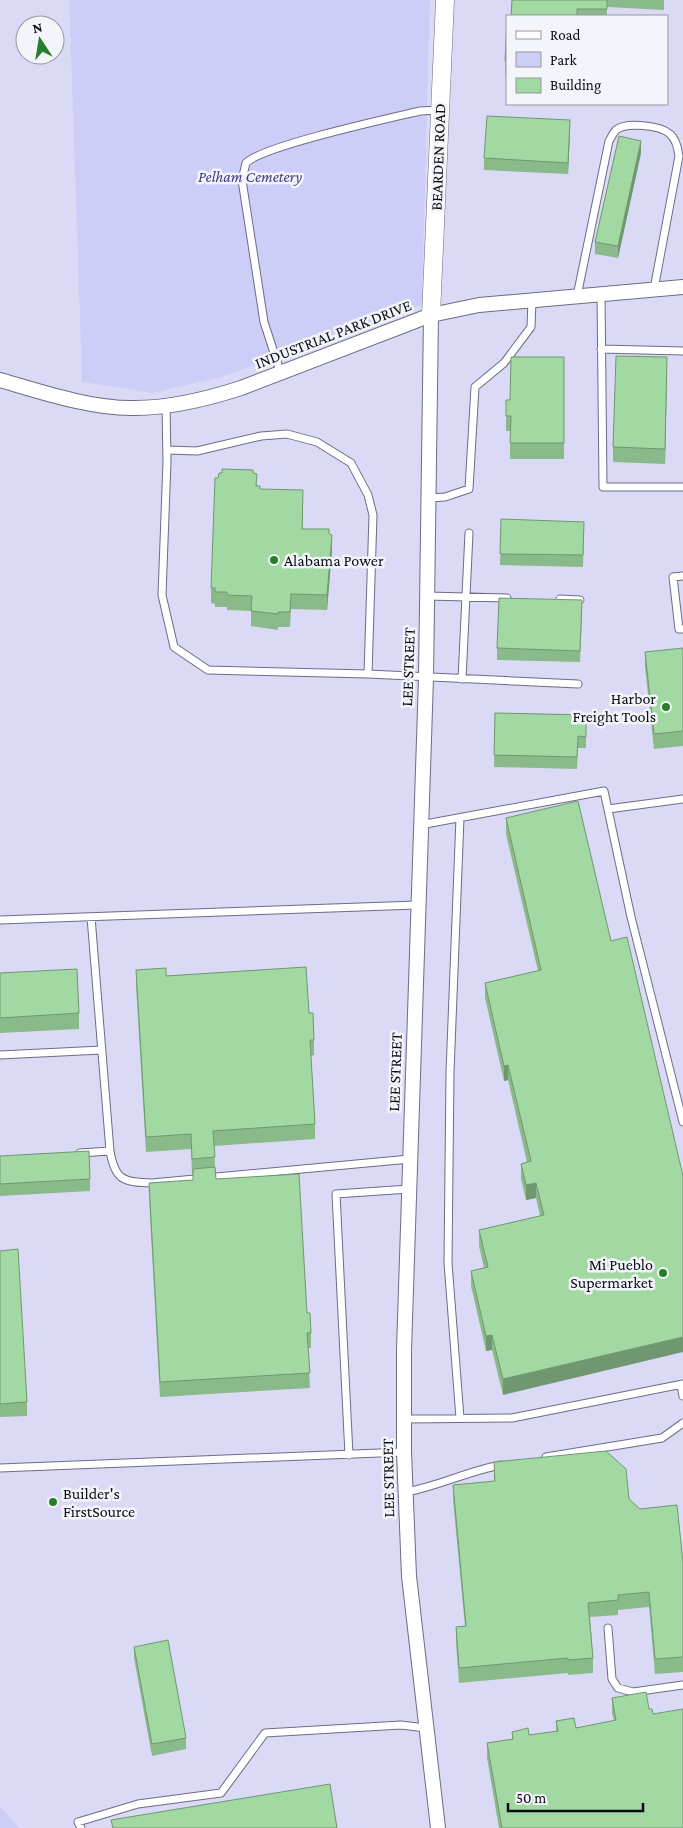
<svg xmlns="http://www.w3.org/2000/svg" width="683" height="1828" font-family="'Crimson Pro',serif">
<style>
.built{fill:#dadaf6;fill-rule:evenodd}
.green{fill:#cdcef8}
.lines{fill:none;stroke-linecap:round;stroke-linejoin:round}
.service-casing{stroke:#6c6c85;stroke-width:9}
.minor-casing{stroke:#6c6c85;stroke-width:16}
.tertiary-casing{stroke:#6c6c85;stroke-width:19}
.service{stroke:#fff;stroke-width:7}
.minor{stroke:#fff;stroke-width:14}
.tertiary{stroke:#fff;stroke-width:18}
.wall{fill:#8bba8a}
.shaded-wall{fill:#719771}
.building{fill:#a2d8a1;stroke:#719771}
.poi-dot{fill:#277f2e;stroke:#f4f5fa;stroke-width:2}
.labels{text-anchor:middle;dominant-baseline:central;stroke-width:5;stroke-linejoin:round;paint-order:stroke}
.street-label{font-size:16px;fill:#0b0b14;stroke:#f4f5fa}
.park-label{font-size:16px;font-style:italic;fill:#423986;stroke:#f4f5fa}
.poi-label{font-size:16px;fill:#0b0b14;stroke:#f4f5fa;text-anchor:start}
</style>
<rect width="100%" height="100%" fill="#e5e6fc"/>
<path class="built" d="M0,0H69L82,382L152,393L222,377L422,305L430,0H683V1828H0ZM507,16H667V104H507ZM25,25H55V55H25Z"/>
<path class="green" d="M69,0H430L422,305L222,377L152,393L82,382Z
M0,1806L19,1828H0Z"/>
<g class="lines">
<defs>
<path id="service" d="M601,294L603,487H683
M577,296L609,141C611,138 613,133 616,130C626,122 660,125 670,134C676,139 678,149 679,156L654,289
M601,349L683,351
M281,374L264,322L242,180L246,163C262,146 390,118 420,111L440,110
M166,406L167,462L162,595L174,647L208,670L368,674L578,684
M167,450L197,451L261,436L287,434L317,442L351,463L368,495L373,515L368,674
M429,498L445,497L469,489L475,387L504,363L531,327L532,300
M683,576L673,577L679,629H683
M427,596L507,598
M560,599L580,600
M462,679L469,533
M608,809L683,799
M460,818L450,1072L448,1263L460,1418
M420,825L604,791L631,917L683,1122
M91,917L110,1151C115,1181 124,1182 152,1183L410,1159
M0,920L417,905
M0,1055L102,1050
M80,1153L110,1151
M681,1385L683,1396
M404,1419L512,1418L683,1384
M349,1455L336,1194L409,1189
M546,1457L662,1438L683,1423
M0,1468L404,1452
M406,1492C439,1486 468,1471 501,1465
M608,1628L612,1679L618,1688L633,1692L683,1685
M81,1828L78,1822L138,1804L221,1793L265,1733L401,1725L426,1728"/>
<path id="minor" d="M431,315L426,678L404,1350V1452L409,1576L438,1828
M0,380C41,392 92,409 135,408C171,408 207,399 241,388L431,315L479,305L683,287"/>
<path id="tertiary" d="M431,315L445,0"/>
</defs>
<use href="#service" class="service-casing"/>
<use href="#minor" class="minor-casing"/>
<use href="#tertiary" class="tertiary-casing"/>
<use href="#service" class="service"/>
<use href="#minor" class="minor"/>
<use href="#tertiary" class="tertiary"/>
</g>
<path class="wall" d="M512,0H664V10L607,7V16H511Z
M507,20V75H505Z
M570,132L568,174L484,170V158Z
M641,153L618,258L595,254V242Z
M564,357V459H510V431H506V400H510Z
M667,372L665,464L613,462V447Z
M222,473H253L257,486L260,489L303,505V529L329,534L332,550L327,610L291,609L290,627H278V630L251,626V611L227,610V607H215V604L211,603V588L218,478Z
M501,519L584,533L583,567L500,565Z
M582,612L580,662L497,660V648Z
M683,648V746L654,749L645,667V652Z
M495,713L586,715V748H578L577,769L494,767Z
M506,818L611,941L503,1395L492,1350L486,1351L471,1286V1271L484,1268L479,1246V1230L540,1216L536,1198L526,1200L521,1179V1164L527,1162L508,1080L504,1081L485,998V983L538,971L506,834Z
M136,970L166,976L309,1013L314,1040V1055L311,1056L315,1124V1139L214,1146L215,1167L216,1179L307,1313L311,1333V1348H308L310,1388L160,1397L149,1198V1183L193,1180V1174H192L191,1149L146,1152L136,985Z
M0,973L79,1013V1029L0,1033Z
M0,1156L90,1179V1191L0,1196Z
M0,1251L27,1402V1416L0,1417Z
M494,1462L629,1499L683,1562V1672L655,1674L649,1607L618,1610V1615L590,1617L593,1658V1673L568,1675V1673L459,1683L456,1642V1627L465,1626L453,1500V1485L494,1482Z
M134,1647L186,1738V1749L152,1756L134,1658Z
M612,1698L649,1709L653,1714L683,1828H499L487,1758V1743L512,1739V1732L529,1735L556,1731V1721L576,1728L614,1721L612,1713Z"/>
<path class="shaded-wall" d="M570,120V132L568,174V163Z
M641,141V153L618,258V246Z
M667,357V372L665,464V449Z
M332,535V550L327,610V595Z
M508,1065V1080L504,1081V1066Z
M536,1183V1198L526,1200V1185Z
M492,1335V1350L486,1351V1336Z
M683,1337V1352L503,1395V1379Z"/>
<path class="building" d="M512,0H607V9H577V16H511Z
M507,20V61H505Z
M487,116L570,120L568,163L484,158Z
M619,136L641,141L618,246L595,242Z
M616,356L667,357L665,449L613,447Z
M511,357H564V443H510L511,416H506V400H510Z
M222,469L253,470V473L257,474L256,486H260V489L303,490L302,529H329V534L332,535L327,595L291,594L290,612H278V614L251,611L252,596L227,595V592H215V588H211L215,478H218L219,473H222Z
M501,519L584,522L583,555L500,554Z
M499,598L582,600L580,651L497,648Z
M683,648V731L654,734L645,652Z
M495,713L586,715V737L578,736L577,757L494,755Z
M578,801L611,941L627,937L683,1176V1337L503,1379L492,1335L486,1336L471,1271L488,1267L479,1230L544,1215L536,1183L526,1185L521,1164L531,1161L508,1065L504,1066L485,983L541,970L506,818Z
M306,967L309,1013H313L314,1040H310L315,1124L213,1131L215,1157L192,1159L191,1134L146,1137L136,970L166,968V976Z
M77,969L79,1013L0,1018V973Z
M89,1151L90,1179L0,1184V1156Z
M215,1167L216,1179L299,1174L307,1313H310L311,1333H307L310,1373L160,1382L149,1183L193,1180V1169Z
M18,1249L27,1402L0,1404V1251Z
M606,1451L626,1469L629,1499L640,1509L677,1505L683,1562V1657L655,1659L649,1592L618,1595V1600L588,1603L593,1658L568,1660V1658L459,1668L456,1627L466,1626L453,1485L495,1481L494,1462Z
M168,1640L186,1738L152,1744L134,1647Z
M646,1692L649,1709H652L653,1714L683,1709V1828H502L487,1743L513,1739L512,1732L528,1728L529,1735L558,1731L556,1721L574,1718L576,1728L616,1720L612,1698Z
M330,1784L337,1828H113L111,1820Z"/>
<g class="poi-dot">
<circle cx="274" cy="560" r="5"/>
<circle cx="666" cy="707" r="5"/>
<circle cx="663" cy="1273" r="5"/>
<circle cx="53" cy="1502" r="5"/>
</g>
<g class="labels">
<g class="street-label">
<text transform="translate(438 157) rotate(-88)">BEARDEN ROAD</text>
<text transform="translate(333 334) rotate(-21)">INDUSTRIAL PARK DRIVE</text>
<text transform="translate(408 667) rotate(-88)">LEE STREET</text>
<text transform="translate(395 1072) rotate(-88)">LEE STREET</text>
<text transform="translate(388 1478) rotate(-91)">LEE STREET</text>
</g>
<g class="park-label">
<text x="250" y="176">Pelham Cemetery</text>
</g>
<g class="poi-label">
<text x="284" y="560">Alabama Power</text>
<text x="656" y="698" text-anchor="end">Harbor<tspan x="656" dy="18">Freight Tools</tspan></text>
<text x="653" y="1264" text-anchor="end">Mi Pueblo<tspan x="653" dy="18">Supermarket</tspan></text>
<text x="63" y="1493">Builder's<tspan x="63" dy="18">FirstSource</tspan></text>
</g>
</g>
<rect x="506" y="15" width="162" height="90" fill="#f4f5fa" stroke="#97979e"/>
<rect x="516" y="31" width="25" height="8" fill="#ffffff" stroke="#97979e"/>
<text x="550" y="40" font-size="15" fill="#0b0b14">Road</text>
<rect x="516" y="52" width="25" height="15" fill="#cdcef8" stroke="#97979e"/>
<text x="550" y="65" font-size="15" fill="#0b0b14">Park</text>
<rect x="516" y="78" width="25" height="15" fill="#a2d8a1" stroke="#97979e"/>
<text x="550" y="90" font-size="15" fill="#0b0b14">Building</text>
<g transform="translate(40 40) rotate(348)"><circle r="24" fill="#f4f5fa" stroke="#97979e"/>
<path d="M0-4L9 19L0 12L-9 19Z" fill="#277f2e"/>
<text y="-8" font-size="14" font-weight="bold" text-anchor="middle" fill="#0b0b14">N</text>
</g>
<path d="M508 1803v8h135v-8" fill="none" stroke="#0b0b14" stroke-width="2.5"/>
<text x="516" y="1803" font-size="15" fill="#0b0b14" stroke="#f4f5fa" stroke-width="4" paint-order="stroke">50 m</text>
</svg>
